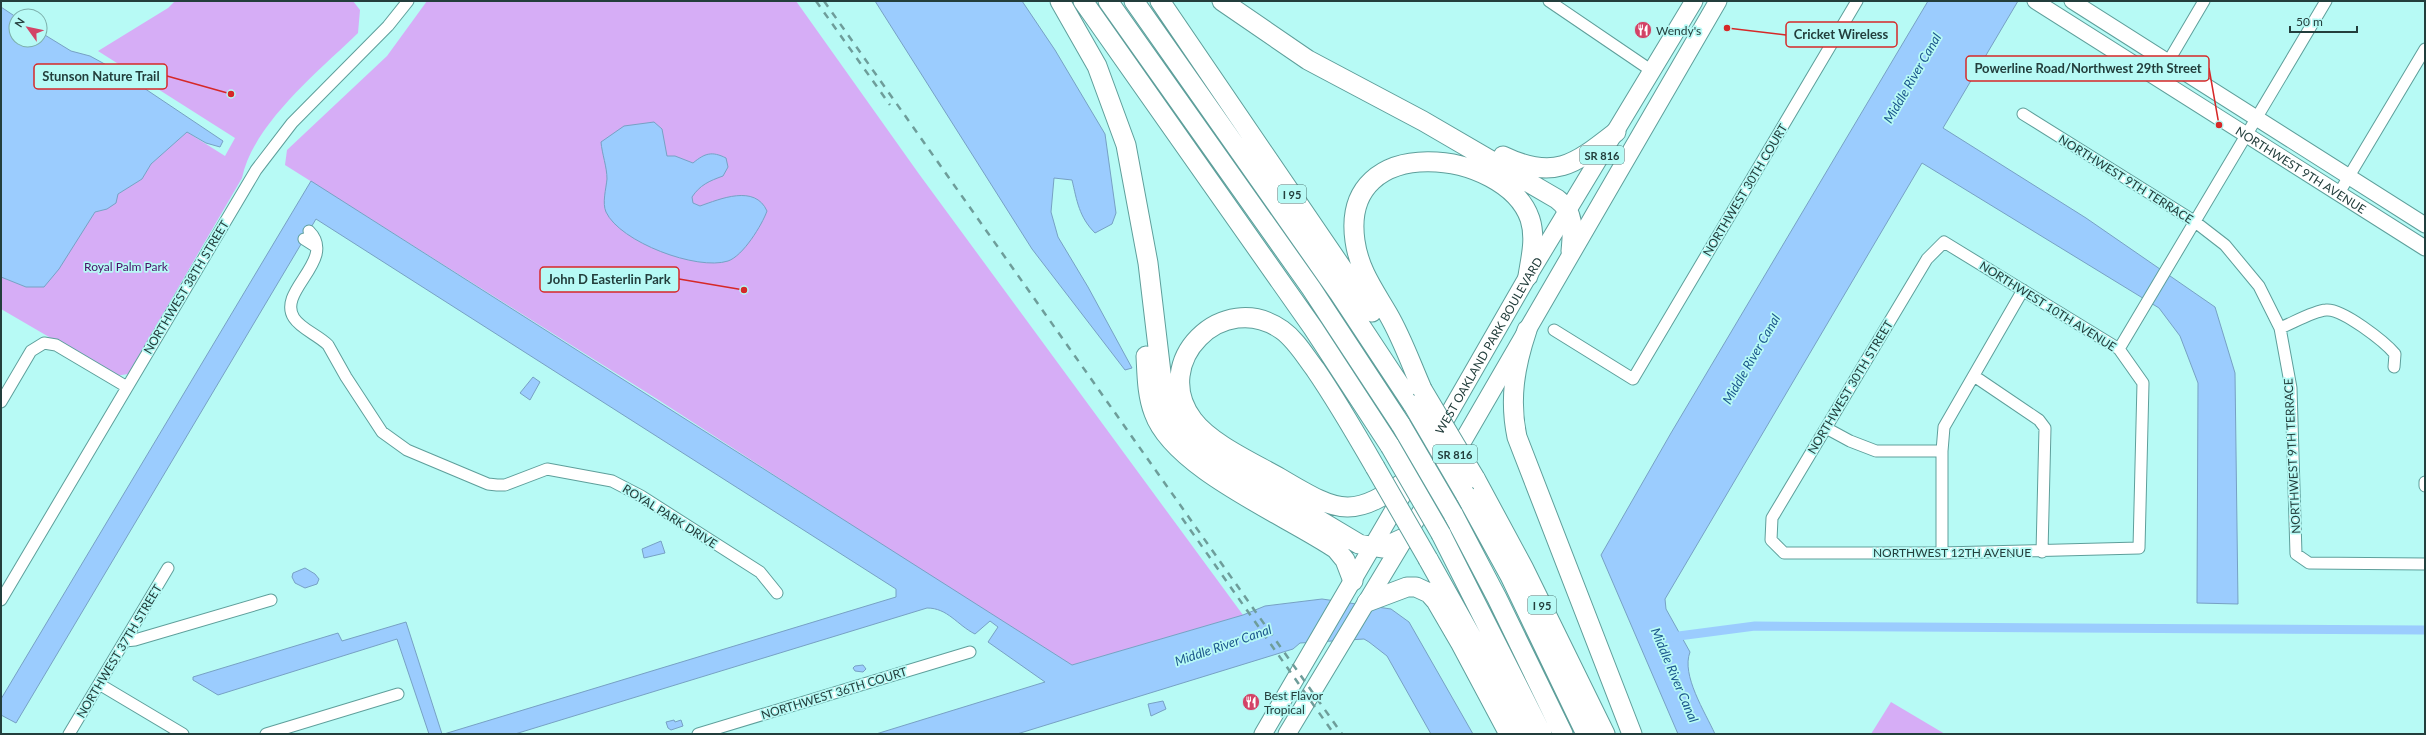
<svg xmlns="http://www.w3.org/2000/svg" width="2426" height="735" font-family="Lato,sans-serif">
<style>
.green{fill:#d6adf6}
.water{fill:#9bccfe;stroke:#77a1c4}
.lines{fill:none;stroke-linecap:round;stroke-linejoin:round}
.canal{stroke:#9bccfe;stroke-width:9}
.street-casing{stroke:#5e9f9b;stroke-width:13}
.secondary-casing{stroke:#5e9f9b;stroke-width:17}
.primary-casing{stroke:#5e9f9b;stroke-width:19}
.highway-casing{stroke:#5e9f9b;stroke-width:21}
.street{stroke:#fff;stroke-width:11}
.secondary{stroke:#fff;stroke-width:15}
.primary{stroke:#fff;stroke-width:17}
.highway{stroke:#fff;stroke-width:19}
.rail{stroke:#6e9d9a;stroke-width:2.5;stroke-dasharray:7 7;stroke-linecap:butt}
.highway-bridge-casing{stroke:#5e9f9b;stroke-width:21;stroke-linecap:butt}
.highway-bridge{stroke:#fff;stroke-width:19}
.labels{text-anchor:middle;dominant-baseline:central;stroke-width:3.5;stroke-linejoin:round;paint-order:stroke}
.shield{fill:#b7faf5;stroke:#4f7674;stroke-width:1}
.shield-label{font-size:11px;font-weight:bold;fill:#233e3c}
.poi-label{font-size:12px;fill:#233e3c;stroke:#b7faf5;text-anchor:start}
.street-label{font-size:12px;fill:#233e3c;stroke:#b7faf5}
.park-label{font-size:12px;fill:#481067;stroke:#b7faf5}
.water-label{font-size:13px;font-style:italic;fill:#1c578d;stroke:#b7faf5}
.leader{fill:none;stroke:#d62828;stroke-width:1.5}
.callout-dot{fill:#d62828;stroke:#b7faf5;stroke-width:1.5}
.callout{fill:#b7faf5;stroke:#d62828;stroke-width:1.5}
.callout-label{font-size:13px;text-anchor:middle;font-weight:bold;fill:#233e3c}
</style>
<rect width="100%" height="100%" fill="#b7faf5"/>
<path class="green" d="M175,1H353L360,10L358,33C320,70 253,124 242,178L128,374L116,376L1,309V277L26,287L77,237L95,212L107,209L118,194L142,179L151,164L187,132L225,156L235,138L98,51L168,8Z
M427,1H796L919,174L1243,615L1072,665L915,566L657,399L285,165L287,150L387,56Z
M1891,702L1945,734H1871Z"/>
<path class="water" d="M875,1H1022L1055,50L1105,134L1116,213L1112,224L1095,233C1079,217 1077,201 1072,180L1054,178L1051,212L1058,237L1088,287L1132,368L1125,370L1032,249Z
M1928,1H2018L1943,128L2086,218L2215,307L2235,373L2238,604L2197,603L2198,383L2180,336L2159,308L1922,163L1665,599L1666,609L1690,652C1681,675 1705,712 1715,734H1678L1601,555L1671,433Z
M1,7L16,17V40H40V32L71,51L90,56L123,74L223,141L220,147L206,143L187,132L151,164L142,179L118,194L116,203L107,209L95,212L59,269L44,287H26L1,277Z
M654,122L662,129L667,156H675L693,163C705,153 712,151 726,158L728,167L723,176C709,181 700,185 692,197L693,203L700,206C720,199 755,184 767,211C762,225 743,256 728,261C697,271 620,242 606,212C602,203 606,189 607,179C607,167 602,154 601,142L624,126Z
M311,181L1072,665L1243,615L1265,606L1322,599L1391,609L1409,622L1473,734H1431L1387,656L1369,642L1364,639L1300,643L1293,649L1017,734H876L1045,682L988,642L998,627L990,621L975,634C957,625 948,608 927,608L515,734H444L896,597V589L316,219L16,723L1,715V699Z
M533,377L540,382L530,400L520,393Z
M661,541L665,553L644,558L642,549Z
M305,568L315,574L319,579L317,584L305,588L295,583L292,577L293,573Z
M406,622L442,734H429L397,639L218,695L193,680V677L338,633L342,641Z
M863,665L866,669L863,672L855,671L853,668L855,666Z
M1163,701L1166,709L1151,716L1148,704Z
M674,720L675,722L681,720L683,726L671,730L668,728L666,722Z"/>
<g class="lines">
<path class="canal" d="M1671,637L1755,626L2425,630"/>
<defs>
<path id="street" d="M1549,1L1652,71
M2168,62L2204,1
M2023,114L2194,221L2225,245L2259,286L2280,328L2291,388L2296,554L2309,563L2425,564
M2339,193L2425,49
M309,231C338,260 276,291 294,318C301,329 318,335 328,345L346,377L382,432L407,450L488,484L497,485H505L547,469L612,481L641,496L760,572L777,593
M304,239L315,246
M1944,242L2119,349L2143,383L2139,548L1942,553H1784L1771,540L1772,518L1927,259Z
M2280,328C2293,323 2313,311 2326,310C2342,308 2385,342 2395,354L2394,367
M1554,330L1633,379L1857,1
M2119,349L2326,1
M1974,376L2039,420L2045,428L2042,552
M1,402L31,351L44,343L56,345L127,387
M1826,428L1850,441L1876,451H1942
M2425,482V486
M1942,553V451L1944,427L2023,290
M1,600L256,170L292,123L388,26L408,1
M125,641L135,640L271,600
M99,684L183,734
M69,734L168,568
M266,734L398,694
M698,734L970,652"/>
<g id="secondary">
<path id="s1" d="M2035,1L2425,248"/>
<path d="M2072,1L2425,225"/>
</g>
<g id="primary">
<path id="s2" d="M1416,471L1528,276L1694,1"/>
<path d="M1263,734L1403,494"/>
<path d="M1287,734L1446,470L1718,1"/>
</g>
<path id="highway" d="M1060,1L1097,66L1126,145L1148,263L1164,398L1178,428L1202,450L1359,544L1382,548L1406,537
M1083,1L1313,328L1390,446
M1108,1L1311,288L1401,425
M1134,1L1339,293L1413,405
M1160,1L1372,312
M1222,1L1308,60L1423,121L1557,199C1575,212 1573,231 1571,251
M1503,156C1555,181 1575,164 1616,132
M1527,330C1515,366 1509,399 1517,437L1632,734
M1146,356C1147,375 1147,395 1154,413C1174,469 1286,515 1336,549L1345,560L1353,581
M1422,389C1411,364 1402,338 1388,314C1374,290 1359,270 1355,241C1339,129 1506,149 1530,219C1536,238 1531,257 1528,276
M1375,467C1356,434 1337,401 1315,369C1305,356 1296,340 1282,330C1223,288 1149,362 1193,420C1211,444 1254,463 1280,478C1342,515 1353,519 1413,476
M1475,478L1523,567L1605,734
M1465,494L1510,576L1586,734
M1453,514L1497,598L1563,734
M1441,534L1542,734
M1428,559L1526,734
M1367,602L1407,587H1416L1429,593L1436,601L1461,644L1509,734"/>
</defs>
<use href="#street" class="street-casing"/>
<use href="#secondary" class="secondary-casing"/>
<use href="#primary" class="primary-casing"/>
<use href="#highway" class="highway-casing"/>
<use href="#street" class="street"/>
<use href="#secondary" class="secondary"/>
<use href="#primary" class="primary"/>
<use href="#highway" class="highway"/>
<path class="rail" d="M816,1L890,105
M824,1L1342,734
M1182,518L1334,734"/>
<defs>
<path id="highway-bridge" d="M1422,389L1475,478
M1413,405L1465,494
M1401,425L1453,514
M1390,446L1441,534
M1375,467L1428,559"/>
</defs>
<use href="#highway-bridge" class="highway-bridge-casing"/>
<use href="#highway-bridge" class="highway-bridge"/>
</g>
<defs>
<symbol id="restaurant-disc" viewBox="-11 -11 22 22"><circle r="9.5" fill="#d34367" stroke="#b7faf5"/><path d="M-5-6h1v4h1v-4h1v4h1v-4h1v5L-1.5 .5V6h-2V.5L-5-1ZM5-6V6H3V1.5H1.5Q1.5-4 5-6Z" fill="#fff"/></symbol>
</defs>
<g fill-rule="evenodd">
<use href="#restaurant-disc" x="1633" y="20" width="20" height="20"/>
<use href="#restaurant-disc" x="1241" y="692" width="20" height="20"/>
</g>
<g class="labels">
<g class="shield">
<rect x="1580" y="146" width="44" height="18" rx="3"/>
<rect x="1278" y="185" width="28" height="18" rx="3"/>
<rect x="1433" y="445" width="44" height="18" rx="3"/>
<rect x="1528" y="596" width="28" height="18" rx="3"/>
</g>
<g class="shield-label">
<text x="1602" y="155">SR 816</text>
<text x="1292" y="194">I 95</text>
<text x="1455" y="454">SR 816</text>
<text x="1542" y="605">I 95</text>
</g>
<g class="poi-label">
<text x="1656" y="30">Wendy's</text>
<text x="1264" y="695">Best Flavor<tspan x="1264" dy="14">Tropical</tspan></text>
</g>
<g class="street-label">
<text stroke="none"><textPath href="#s1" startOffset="315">NORTHWEST 9TH AVENUE</textPath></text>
<text transform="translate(2126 179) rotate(32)">NORTHWEST 9TH TERRACE</text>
<text transform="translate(1745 190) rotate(-59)">NORTHWEST 30TH COURT</text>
<text transform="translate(186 287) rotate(-59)">NORTHWEST 38TH STREET</text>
<text transform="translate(2048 306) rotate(32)">NORTHWEST 10TH AVENUE</text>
<text stroke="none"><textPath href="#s2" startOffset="145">WEST OAKLAND PARK BOULEVARD</textPath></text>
<text transform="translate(1850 387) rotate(-59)">NORTHWEST 30TH STREET</text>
<text transform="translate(2292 456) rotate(-93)">NORTHWEST 9TH TERRACE</text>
<text transform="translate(670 516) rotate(32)">ROYAL PARK DRIVE</text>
<text x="1952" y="552">NORTHWEST 12TH AVENUE</text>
<text transform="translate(119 651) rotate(-59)">NORTHWEST 37TH STREET</text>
<text transform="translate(834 693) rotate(-17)">NORTHWEST 36TH COURT</text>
</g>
<g class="park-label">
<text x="126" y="266">Royal Palm Park</text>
</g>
<g class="water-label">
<text transform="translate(1912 78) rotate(-60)">Middle River Canal</text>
<text transform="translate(1751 359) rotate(-60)">Middle River Canal</text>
<text transform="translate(1223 645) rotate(-19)">Middle River Canal</text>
<text transform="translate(1675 675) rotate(67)">Middle River Canal</text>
</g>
</g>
<path class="leader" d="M1727 28L1786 35M2219 125L2209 68M231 94L167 76M744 290L679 279"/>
<g class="callout-dot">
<circle cx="1727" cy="28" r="4"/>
<circle cx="2219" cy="125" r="4"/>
<circle cx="231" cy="94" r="4"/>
<circle cx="744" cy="290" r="4"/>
</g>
<g class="callout">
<rect x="1786" y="22" width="111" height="25" rx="4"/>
<rect x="1966" y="56" width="243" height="25" rx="4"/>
<rect x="34" y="64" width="133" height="25" rx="4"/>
<rect x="540" y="267" width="139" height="25" rx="4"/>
</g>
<g class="callout-label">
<text x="1841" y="39">Cricket Wireless</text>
<text x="2088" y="73">Powerline Road/Northwest 29th Street</text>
<text x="101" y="81">Stunson Nature Trail</text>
<text x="609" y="284">John D Easterlin Park</text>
</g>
<rect width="2426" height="735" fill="none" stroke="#233e3c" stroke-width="4"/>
<g transform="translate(28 28) rotate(303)"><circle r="19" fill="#b7faf5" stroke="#7cafab"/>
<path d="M0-3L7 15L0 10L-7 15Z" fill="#d34367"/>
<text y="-6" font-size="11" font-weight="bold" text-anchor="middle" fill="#233e3c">N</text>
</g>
<path d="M2290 26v6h67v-6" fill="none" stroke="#233e3c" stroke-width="2"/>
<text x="2296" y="26" font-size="12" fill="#233e3c" stroke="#b7faf5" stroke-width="3" paint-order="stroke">50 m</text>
</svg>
